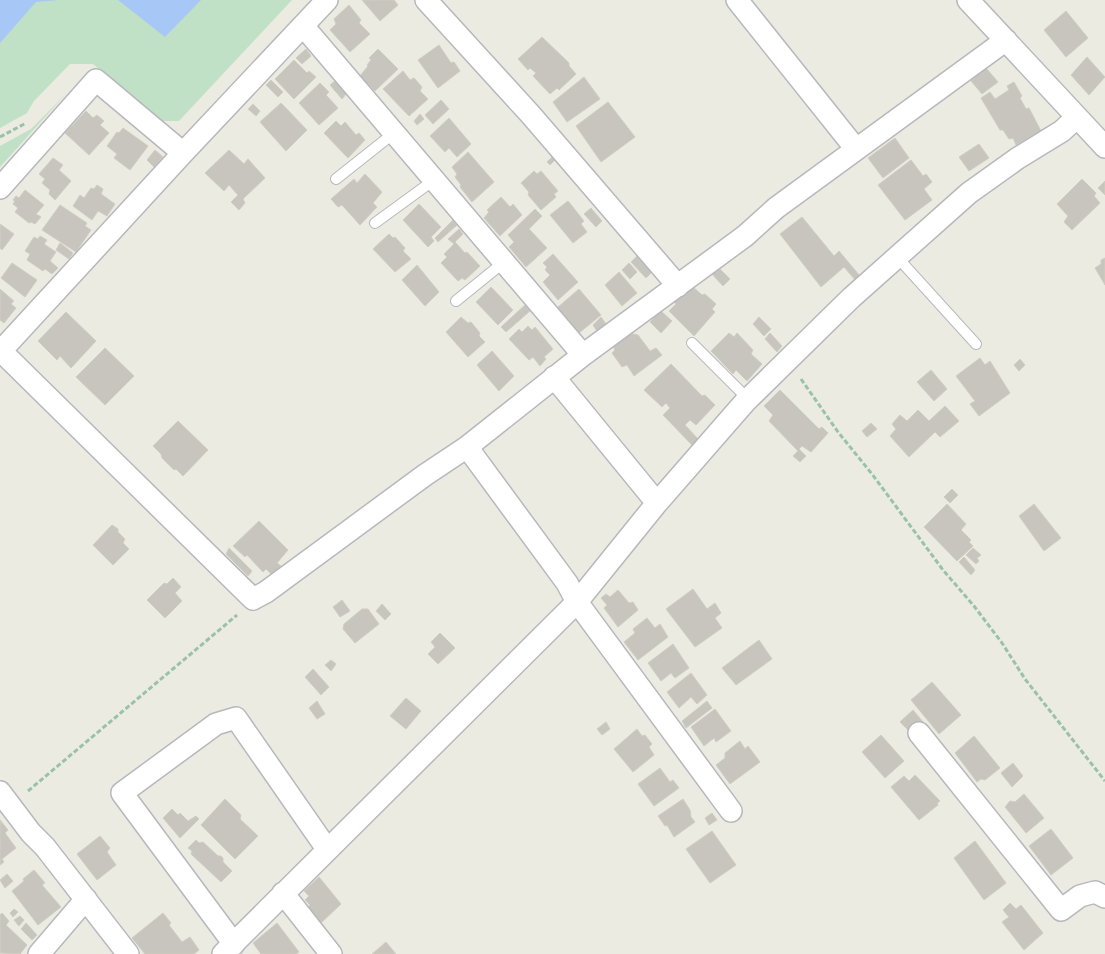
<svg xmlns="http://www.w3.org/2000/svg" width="1105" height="954" font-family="'DejaVu Sans',sans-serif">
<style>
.green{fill:#c0e1c5}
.water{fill:#a7c7f7}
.building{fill:#c7c5be;stroke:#d0cdc1}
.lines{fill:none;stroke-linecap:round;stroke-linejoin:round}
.service-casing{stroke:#b7b8bd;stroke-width:12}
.minor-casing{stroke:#b7b8bd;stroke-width:24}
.path{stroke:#9ac1ac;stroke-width:3;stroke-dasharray:5 2.5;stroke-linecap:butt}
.service{stroke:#fff;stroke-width:10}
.minor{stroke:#fff;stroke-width:21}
</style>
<rect width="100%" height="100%" fill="#ecebe2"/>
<path class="green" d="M0,0H292L179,121H161L93,64H70L34,101L27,113L0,128Z
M65,95L0,167V146L31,129Z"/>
<path class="water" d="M0,0H59L36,2L0,43Z
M118,0H201L165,37Z"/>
<path class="building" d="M362,0H394L398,5L380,21Z
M349,5L361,20L359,23L370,34L350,52L330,30L336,24L334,19Z
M1066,11L1088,38L1066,57L1044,30Z
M542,37L569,63V66L576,74L559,90L557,88L550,94L533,76L536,73L530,68L528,70L518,59Z
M439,45L451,63L454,62L460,71L438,88L418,60Z
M306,49L311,56L302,64L296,58Z
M378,49L398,69L375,91L360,76L368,66L367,65L371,60L369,58Z
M1087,57L1105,77L1089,95L1071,75Z
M294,60L307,73L309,71L316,77L294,99L275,79Z
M986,68L998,82L982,94L971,81Z
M403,71L410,80L414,78L422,87L420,91L428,99L409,116L383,89Z
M584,77L600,99L567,122L553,102Z
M271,80L283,92L278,97L266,85Z
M335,81L346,94L342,99L330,85Z
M1014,82L1022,96L1020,98L1026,109L1029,108L1041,131L1016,145L1013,138L1009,139L1003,130H1000L981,98L990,92L995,99L1009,90L1007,86Z
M320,83L329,92L326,95L338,108L319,125L299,103Z
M441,100L449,109L433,124L425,115Z
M608,102L635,137L601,162L576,126Z
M281,103L307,130L286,151L260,122Z
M253,104L260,111L256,116L248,109Z
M86,111L93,118L97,115L104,121L100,125L109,133L89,155L65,133Z
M420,114L424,119L417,125L414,121Z
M449,118L471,144L457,157L449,148L445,152L430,136Z
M336,121L341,126L345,122L356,135L359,133L365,140L348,158L324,133Z
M123,128L148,146L130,170L114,158L117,154L107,146L117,132L119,133Z
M895,138L909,158L883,178L868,158Z
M979,144L989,158L969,171L959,157Z
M155,150L163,157L154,167L147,160Z
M229,150L244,164L248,159L265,178L243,199L245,203L239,210L231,202L238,195L229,185L224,191L205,173Z
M468,152L494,182L472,202L460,187L461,185L455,177L457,174L452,167Z
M552,157L555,160L550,165L547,162Z
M53,158L63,165L59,170L71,181L55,200L49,194L50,190L42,183L45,179L39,174Z
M911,160L923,176L926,174L932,182L924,189L932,200L905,220L878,185Z
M534,171L537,174L541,171L558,191L554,194L556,197L541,210L528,195L529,192L521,183Z
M365,174L382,192L373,203L377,207L360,225L342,205L338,207L331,199L354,179L357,183Z
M1082,179L1096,193L1094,196L1100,203L1072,230L1064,222L1068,216L1057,204Z
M1105,181V195L1098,188Z
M97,185L103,189L101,194L115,204L107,216L98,211L92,220L73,206L80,195L84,198L91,188L94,189Z
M25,190L44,205L36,214L41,217L35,224L31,222L29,223L15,212L18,208L13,204L15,201L13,200L16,196L19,198Z
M501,197L510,207L513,204L522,215L500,236L484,218L489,212L487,210Z
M568,201L584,221L581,224L587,232L573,243L550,215Z
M419,204L441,227L431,237L434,241L428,247L403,220Z
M60,205L87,223L85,226L91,230L76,252L42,230Z
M591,208L602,221L596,227L584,214Z
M535,209L542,216L529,229L547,248L526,267L509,247L514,242L508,235Z
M802,217L834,256L839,251L860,276L856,281L844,267L821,287L780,234Z
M453,220L457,225L438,242L435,238Z
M0,224L14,234L2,250L0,248Z
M459,229L463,234L455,242L465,253L467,252L480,266L465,280L462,278L458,281L441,263L447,257L444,254L454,244L448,239Z
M389,234L393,238L395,237L405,248L403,251L411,259L395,272L373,249Z
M40,236L47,240L44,244L56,252L50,261L58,268L52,274L45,269L43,271L27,260L30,254L25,251L34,237L38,239Z
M60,243L73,253L69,259L56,250Z
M553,254L578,282L558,300L543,282L550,275L545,270L547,267L543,263Z
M637,256L652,272L646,278L631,262Z
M1105,258V285L1095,268L1101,264V260Z
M12,263L37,280L25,297L1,278Z
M629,263L637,272L630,279L622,270Z
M417,265L439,292L425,306L402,280Z
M718,267L730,279L723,286L711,273Z
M619,272L637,293L622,306L605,285Z
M491,287L513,310L498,325L476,302Z
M693,287L702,295L705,294L716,304L712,309L715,312L694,336L669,311L676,304L673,301L683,292L686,294Z
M0,289L14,301L11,304L16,308L4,323L0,320Z
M579,289L601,315L579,333L557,308Z
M525,305L530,311L506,332L501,327Z
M661,311L672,321L661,333L650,322Z
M66,312L96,341L71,368L60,356L57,360L38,341Z
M461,317L468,323L471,322L480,333L479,336L485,342L468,357L446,332Z
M601,317L606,324L597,331L593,325Z
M759,317L771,329L764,336L753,324Z
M528,326L532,330L535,327L553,349L544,357L546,359L540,366L533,357L529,360L509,339L519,329L522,332Z
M629,333L638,335L650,351L656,348L662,355L634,376L627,365L622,367L612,353L615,350L613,346Z
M729,333L734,337L737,333L753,350L751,354L762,364L747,381L736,370L733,374L711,351Z
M770,333L782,346L777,352L765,339Z
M105,348L134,376L105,405L76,377Z
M492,351L514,376L499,391L477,365Z
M980,358L985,365L990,361L1010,393L979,416L970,404L975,401L956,376Z
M1020,359L1025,365L1019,371L1014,365Z
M671,364L702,396L705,395L715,405L696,425L690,420L685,425L698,439L692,445L663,415L670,408L666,403L662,407L644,390Z
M931,370L947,389L934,401L917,382Z
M780,390L819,429L822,427L828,433L811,452L802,446L799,449L806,456L800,462L793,456L798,451L769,421L773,415L764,406Z
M945,406L959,421L940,437L935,432L909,457L890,436L896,429L892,424L900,415L907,421L918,410L929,421Z
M178,421L208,450L183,476L176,469L174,470L162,458L161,454L153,446Z
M871,423L877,429L867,437L862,431Z
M952,489L958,495L950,503L944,497Z
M947,504L966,524L961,530L971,540L969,542L973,546L957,561L924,527Z
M1034,504L1061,538L1044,551L1019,516Z
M259,521L288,550L277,563L281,566L272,575L266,569L263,572L247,555L245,557L233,546Z
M112,525L118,529V532L125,539L123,543L129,549L113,565L93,545Z
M229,548L252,571L248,576L226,554Z
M973,548L981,555L977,558L979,561L976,564L966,555Z
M964,557L975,570L971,575L959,562Z
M173,578L181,587L175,593L182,601L165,618L147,600L164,583L167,584Z
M693,589L707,609L715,603L721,613L715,618L722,628L695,647L666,609Z
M618,590L629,603L633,602L638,610L618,627L604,608L607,605L601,598L606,594L610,597Z
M342,600L350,611L340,617L333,607Z
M382,604L391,614L385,620L376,611Z
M362,609H368L379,624L355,643L343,629L344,624Z
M647,618L655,628L660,624L668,637L638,660L624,642L635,633L633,629Z
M440,633L455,648L438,664L428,654L435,647L431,642Z
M759,640L772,659L736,685L722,668Z
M673,644L689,668L675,678L671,673L661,681L648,663Z
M331,660L336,664L331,671L325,665Z
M313,669L329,687L321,695L305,677Z
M691,673L707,695L697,704L691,697L679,708L667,692Z
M932,682L961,715L939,734L911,700Z
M406,698L421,711L406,729L390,716Z
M317,701L325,714L317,719L309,708Z
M707,701L712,708L686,728L682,721Z
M715,709L731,731L716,742L714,738L704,746L691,727Z
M913,710L923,722L911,733L900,722Z
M606,722L610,729L602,735L597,729Z
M637,729L642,736L645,735L652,744L649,747L654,755L633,772L614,749Z
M881,735L904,761L885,778L862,752Z
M974,736L1000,768L985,780L981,779L977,782L955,753Z
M740,741L745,749L748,746L760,762L730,784L716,765L725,758V753Z
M1013,763L1023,776L1012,787L1001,773Z
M660,768L670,782L673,780L679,788L654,806L638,784Z
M915,775L940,801L937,803L938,805L919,820L891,787L904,776L909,781Z
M1024,794L1044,818L1026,833L1005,807L1010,801L1015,802Z
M225,799L241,815L240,819L258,836L235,859L201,825Z
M683,799L690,810L691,817L695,822L674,837L667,825L665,826L658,816Z
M172,809L178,815L180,813L188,821L196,816L199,819L180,838L163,818Z
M712,813L717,820L709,825L705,818Z
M0,820L8,830L5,833L16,848L2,859L4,862L0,865Z
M1051,829L1073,858L1051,875L1029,846Z
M712,831L736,865L710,883L686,849Z
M100,836L110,848L107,852L116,865L97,880L77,854Z
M196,840L199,843L203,842L218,856H221L223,858V862L232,871L221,882L191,854L192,851L188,848Z
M975,841L1006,883L984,900L954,858Z
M34,870L45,883L42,885L61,907L38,925L12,891L24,881L23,879Z
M7,874L13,881L5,888L0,880Z
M319,877L341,904L321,923L307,908L310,905L305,900L309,896L304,891Z
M1010,903L1016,909L1021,905L1043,933L1024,950L1002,922L1009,917L1003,910Z
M14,909L18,912L13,917L10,913Z
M2,913L9,921L6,925L27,945L20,954L0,953V915Z
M163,913L171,923L169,925L182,942L190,937L199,950L194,954H145L132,938Z
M20,916L24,920L19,926L14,920Z
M26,923L37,935L32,940L21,929Z
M277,923L299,952L296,954H261L253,943Z
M386,942L396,954H372Z"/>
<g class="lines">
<defs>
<path id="service" d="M336,179L394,133
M375,223L434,180
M897,257L976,344
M456,301L504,262
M692,343L748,399"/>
<path id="minor" d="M426,0L531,115L678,286
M737,0L856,149
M968,0L1105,147
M304,27L583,355
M0,188L96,80L183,153
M1,351L253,599L266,592L425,475L467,447L583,355L745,236L776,208L1006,40
M0,352L183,153L327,0
M554,377L657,503
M467,447L567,583L577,602L731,811
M919,733L1061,910L1080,896L1095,892L1105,897
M0,792L31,833L45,847L128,954
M283,893L331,954
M234,944L122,793L216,724L236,718L327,849
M39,954L86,899
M223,954L577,602L657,503L745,402L851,298L969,193L1018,158L1062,131L1077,117"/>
</defs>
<use href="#service" class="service-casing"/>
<use href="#minor" class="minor-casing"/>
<path class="path" d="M0,137L26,123
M801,379L838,432L872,474L943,570L974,606L1002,643L1025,679L1105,781
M28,791L237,615"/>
<use href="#service" class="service"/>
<use href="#minor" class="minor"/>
</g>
</svg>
